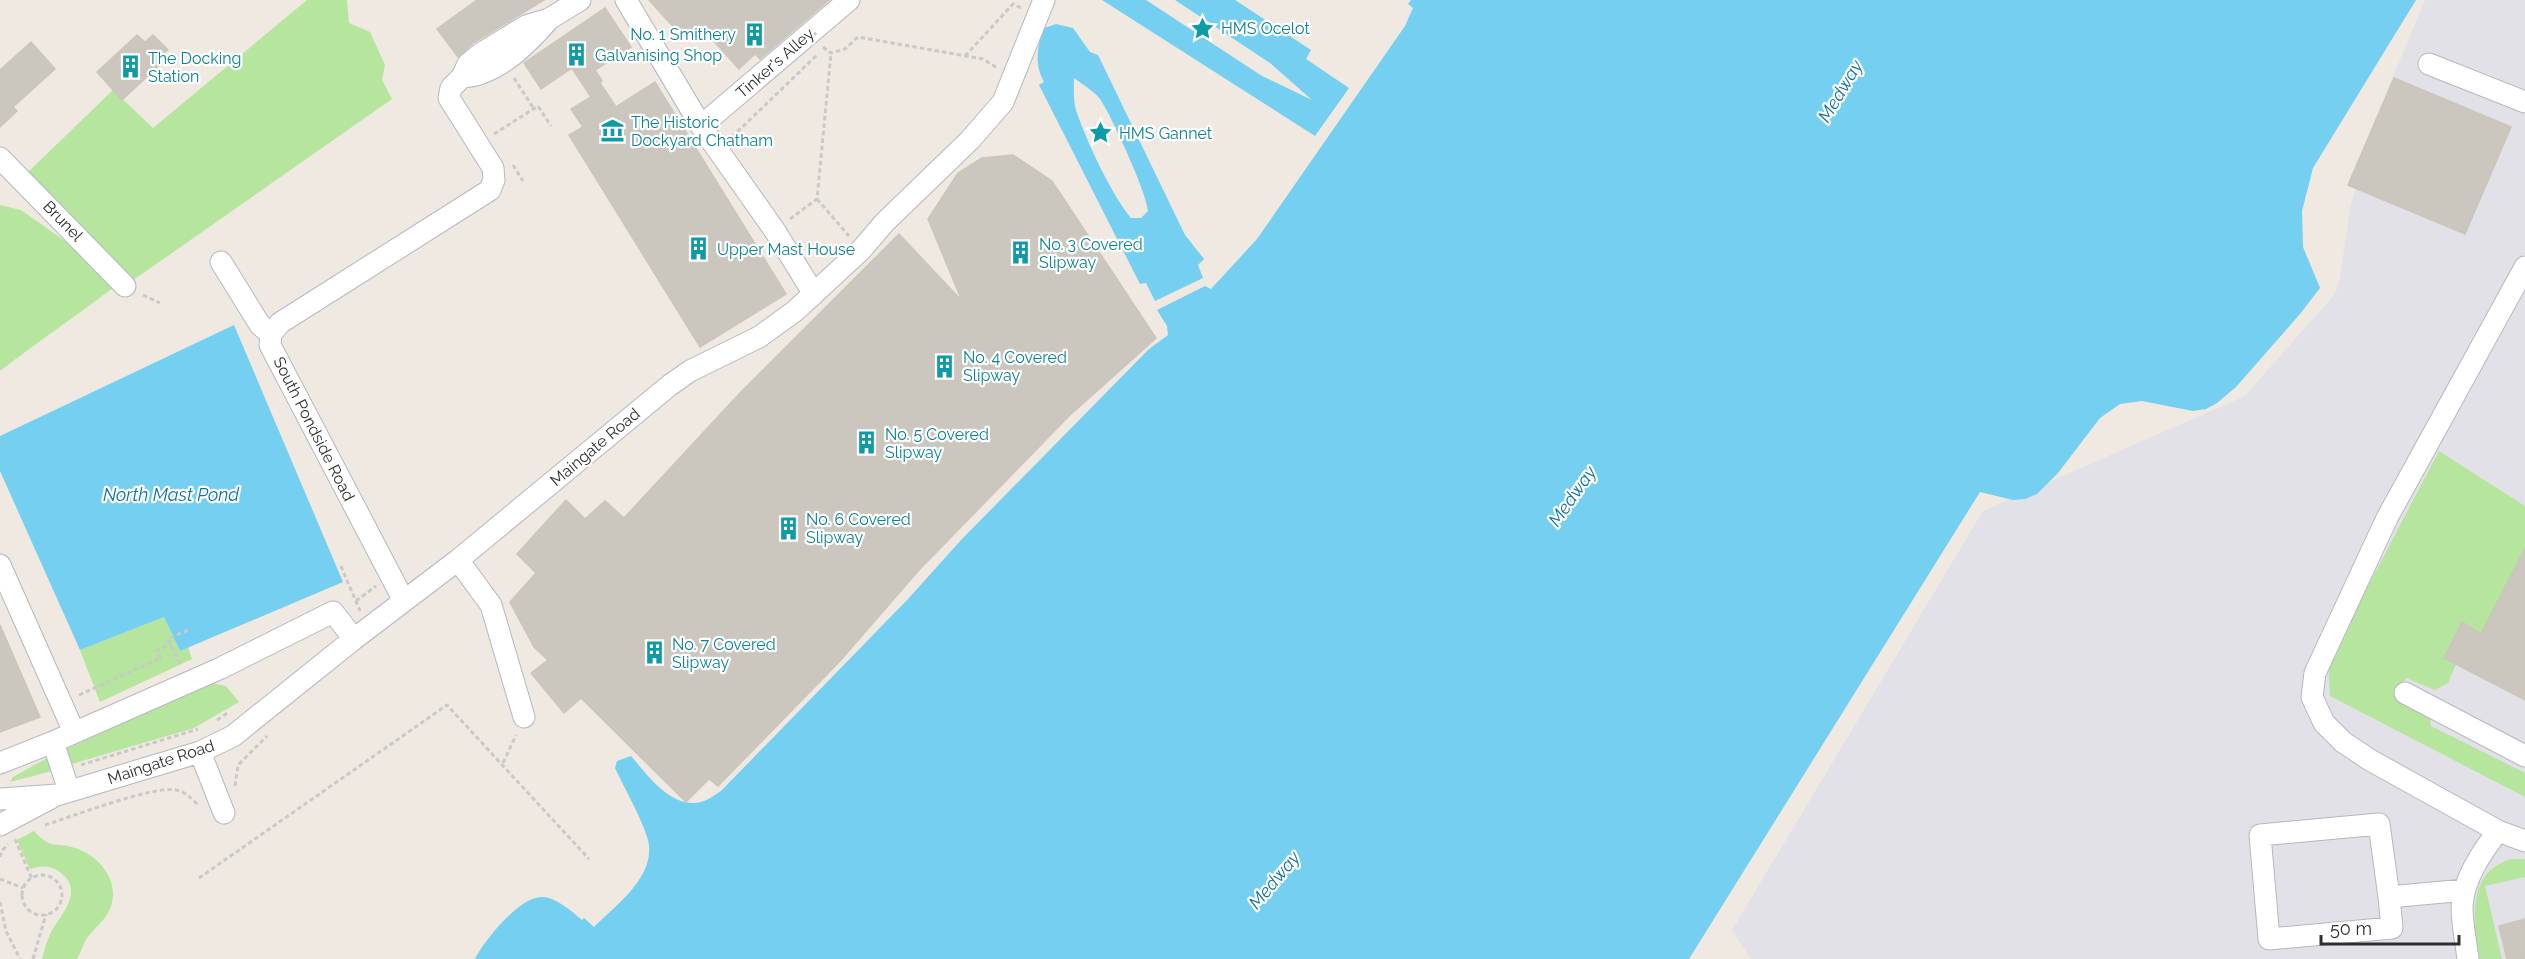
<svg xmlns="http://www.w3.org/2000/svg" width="2525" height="959" font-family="Raleway,sans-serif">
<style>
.industrial{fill:#e3e1e8}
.green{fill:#b6e59e}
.water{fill:#75cff0;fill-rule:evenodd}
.building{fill:#cbc7bf;stroke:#cbc5ba;stroke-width:1.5}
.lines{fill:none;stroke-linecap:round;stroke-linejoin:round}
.minor-casing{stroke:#b4b7c1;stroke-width:23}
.path{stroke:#c9c9c9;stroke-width:3;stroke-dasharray:4.5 3;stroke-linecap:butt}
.minor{stroke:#fff;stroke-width:21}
.path-bridge{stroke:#c9c9c9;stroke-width:3;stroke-dasharray:4.5 3;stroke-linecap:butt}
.labels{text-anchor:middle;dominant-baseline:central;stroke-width:4.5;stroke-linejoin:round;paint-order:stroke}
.culture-label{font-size:16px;fill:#0d838f;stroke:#fff;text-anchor:start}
.street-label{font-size:16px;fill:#2e2e2e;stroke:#fff}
.water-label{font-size:18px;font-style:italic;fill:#0d6fa3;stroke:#fff}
</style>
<rect width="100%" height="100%" fill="#efe9e1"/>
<path class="industrial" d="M2425,0H2525V959H1751L1732,930L1983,511L2245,396L2334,295L2339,282L2351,204L2356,188L2348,185Z"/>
<path class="green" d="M307,0H347L349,23L370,32L385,65L382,80L392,99L132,281L27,173L113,90L153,128Z
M0,205L21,210L122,281C82,312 40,340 0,371Z
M2439,451L2525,506V548L2481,634L2462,622L2456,664L2448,683L2435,690L2406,678L2395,698L2430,717L2431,726L2525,773V797L2330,696L2328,662Z
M164,617L180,651L188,647L192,659L100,702L80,650Z
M212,683L226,686L239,702L194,728L72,764L66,749Z
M47,758L52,771L10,782L13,777Z
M34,831C53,851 53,841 75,848C100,856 121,882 110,909C105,921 94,928 87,938C83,944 81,953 77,959H42C44,950 47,941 51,932C62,913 86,889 58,871C49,865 40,866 30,869L17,840Z
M2510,859H2525V877L2485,886L2502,959H2477C2476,930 2467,889 2493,868C2498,864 2505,861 2510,859Z"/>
<path class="water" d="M1102,0H1146L1262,76L1312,100L1270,63L1175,0H1235L1311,50L1306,59L1349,88L1315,136Z
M1411,0H2416L2313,168L2302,211L2303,247L2320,288L2300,314L2236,387L2217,403L2206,409L2193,411L2142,401L2120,404L2100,418L2058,473L2037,494L2025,499L2013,500L1980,492L1689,959H475C484,941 520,896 542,897C555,897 572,911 582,920L584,918L594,927C615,906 657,876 648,840C642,819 625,789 615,768L617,761L631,756C648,776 674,812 704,801C710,799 716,794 721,791L908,599L962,539L1149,349L1168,335L1167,326L1157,310L1205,286L1211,289L1257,239L1405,26L1413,8L1408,4Z
M1056,24L1073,28L1090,52L1098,55L1185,235L1204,259L1198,265L1203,278L1155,301L1146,283L1140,284L1039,85L1044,82C1034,63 1037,48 1044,28ZM1074,78C1082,84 1094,91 1100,99C1111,115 1147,193 1148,211L1141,218H1131C1111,194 1086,140 1076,110C1073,101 1074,87 1074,78Z
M234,325L343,582L180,651L164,617L80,650L0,471V436Z"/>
<path class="building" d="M477,0H544L473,43L458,57L437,29Z
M649,0H829L760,59L755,54L739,69L701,27L686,41Z
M605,8L631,47L595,70L602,81L600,83L616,107L655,82L786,294L700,347L569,135L583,127L571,109L591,97L572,68L541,89L524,63Z
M137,35L145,42L153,35L168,50L159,57L163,62L122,100L97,72Z
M31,42L55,69L13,107L17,111L0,127V70Z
M2394,78L2511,127L2465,234L2348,185Z
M1013,155L1052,181L1156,338L1069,416L919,570L840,661L718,786L709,779L686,802L581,698L564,713L531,673L548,660L534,647L510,602L536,573L517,554L566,500L585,519L605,501L624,518L739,394L899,234L962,301L928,219L958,173L982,158Z
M2525,548V700L2444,658L2462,622L2481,634Z
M0,625L40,717L0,732Z
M2525,919V959H2507L2499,926Z"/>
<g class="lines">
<defs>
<path id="minor" d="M626,0L701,126L775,231L814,294
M2429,64L2525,102
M462,77C496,76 528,44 549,19
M701,126L849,0
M0,158L125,286
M221,262L260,325L271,334
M458,560L491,605L524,717
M0,565L74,732
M404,601L270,345L271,334L280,323L490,190L494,180L493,168L449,98L451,88L462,77L468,64L480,54L526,26L549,19L580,0
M2405,693L2525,756
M53,742L69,791
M200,752L224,813
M0,763L53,742L221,668L333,612L354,639
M0,799L57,795L200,752L233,736L354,639L458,560L670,385L690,371L759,337L795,311L861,250L885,222L970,140L1003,102L1044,0
M0,825L51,798
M2498,831L2370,760L2343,742L2324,723L2312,697L2315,673L2387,518L2525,267
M2389,897L2379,824L2260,835L2269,939L2392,928L2389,897L2465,890
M2468,959C2466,942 2462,924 2462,907C2463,879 2482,852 2498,831L2525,841"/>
</defs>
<use href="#minor" class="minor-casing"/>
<path class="path" d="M823,47L831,53L845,49L858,37L983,59L997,68
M965,56L1013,4L1021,8
M514,78L534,109
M494,134L538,106L551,126
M732,137L818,54
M513,165L523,181
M817,199L849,236
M790,219L817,199L831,53
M143,295L160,303
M341,566L360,611
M356,601L376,586
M180,664L168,639L188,630
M79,695L161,658L157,650L171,644
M217,720L229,712
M503,763L516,735
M81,765L198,729
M235,786L238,765L267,736
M45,825C71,817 154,785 176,790C186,792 192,799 199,806
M15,839L32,879
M0,857L1,852L8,844
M22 895a20 20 0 1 1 40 0a20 20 0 1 1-40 0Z
M199,878L447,705L589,859
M0,879L23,888
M0,902L6,931L20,959
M33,959L46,914"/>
<use href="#minor" class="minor"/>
<path class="path-bridge" d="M809,27L816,35"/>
</g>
<defs>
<symbol id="sight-bare" viewBox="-9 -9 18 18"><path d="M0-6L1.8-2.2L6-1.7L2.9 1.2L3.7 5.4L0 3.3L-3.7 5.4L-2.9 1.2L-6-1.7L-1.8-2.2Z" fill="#0f9aa8" stroke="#fff" stroke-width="2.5" paint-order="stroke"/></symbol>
<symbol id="building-bare" viewBox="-9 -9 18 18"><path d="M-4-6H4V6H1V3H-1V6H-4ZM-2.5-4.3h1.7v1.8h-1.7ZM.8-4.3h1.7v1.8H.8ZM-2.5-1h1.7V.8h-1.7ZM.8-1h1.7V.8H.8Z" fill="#0f9aa8" stroke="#fff" stroke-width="2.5" paint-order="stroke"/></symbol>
<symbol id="museum-bare" viewBox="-9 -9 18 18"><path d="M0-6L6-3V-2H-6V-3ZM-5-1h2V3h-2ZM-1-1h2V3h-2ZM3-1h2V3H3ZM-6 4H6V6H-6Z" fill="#0f9aa8" stroke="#fff" stroke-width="2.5" paint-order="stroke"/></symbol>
</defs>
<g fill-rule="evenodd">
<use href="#sight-bare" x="1186" y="12" width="33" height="33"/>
<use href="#building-bare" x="738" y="18" width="33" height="33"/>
<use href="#building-bare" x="560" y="38" width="33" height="33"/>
<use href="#building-bare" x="114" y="50" width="33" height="33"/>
<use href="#museum-bare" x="596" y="114" width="33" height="33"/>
<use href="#sight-bare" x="1084" y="116" width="33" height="33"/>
<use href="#building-bare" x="682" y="232" width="33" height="33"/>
<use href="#building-bare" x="1004" y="236" width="33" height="33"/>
<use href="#building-bare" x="928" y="350" width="33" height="33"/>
<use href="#building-bare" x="850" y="426" width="33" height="33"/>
<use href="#building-bare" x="772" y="512" width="33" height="33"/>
<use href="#building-bare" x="638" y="636" width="33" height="33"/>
</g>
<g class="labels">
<g class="culture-label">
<text x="1221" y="28">HMS Ocelot</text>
<text x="736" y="34" text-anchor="end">No. 1 Smithery</text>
<text x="595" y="55">Galvanising Shop</text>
<text x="148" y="58">The Docking<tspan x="148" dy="18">Station</tspan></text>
<text x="631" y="122">The Historic<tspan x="631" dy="18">Dockyard Chatham</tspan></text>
<text x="1119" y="133">HMS Gannet</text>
<text x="1039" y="244">No. 3 Covered<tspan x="1039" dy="18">Slipway</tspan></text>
<text x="717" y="249">Upper Mast House</text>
<text x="963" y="357">No. 4 Covered<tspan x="963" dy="18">Slipway</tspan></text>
<text x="885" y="434">No. 5 Covered<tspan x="885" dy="18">Slipway</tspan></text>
<text x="806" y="519">No. 6 Covered<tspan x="806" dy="18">Slipway</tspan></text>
<text x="672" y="644">No. 7 Covered<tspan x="672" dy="18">Slipway</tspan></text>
</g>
<g class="street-label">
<text transform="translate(775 63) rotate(-41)">Tinker's Alley</text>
<text transform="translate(63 221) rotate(46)">Brunel</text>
<text transform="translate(314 429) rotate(63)">South Pondside Road</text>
<text transform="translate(595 447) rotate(-40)">Maingate Road</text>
<text transform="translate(161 762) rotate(-18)">Maingate Road</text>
</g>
<g class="water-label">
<text transform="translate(1840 91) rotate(-59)">Medway</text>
<text x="171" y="494">North Mast Pond</text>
<text transform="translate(1572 496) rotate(-55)">Medway</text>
<text transform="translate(1274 880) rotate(-50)">Medway</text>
</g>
</g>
<path d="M2321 935v9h138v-9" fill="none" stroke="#2e2e2e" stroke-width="3"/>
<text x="2330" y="935" font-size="18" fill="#2e2e2e" stroke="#ffffff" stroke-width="4.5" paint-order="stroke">50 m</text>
</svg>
